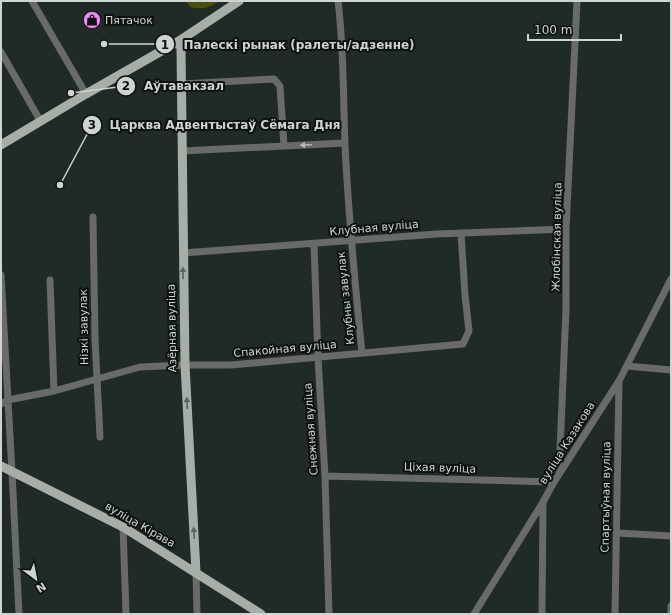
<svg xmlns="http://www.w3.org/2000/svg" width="672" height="615" font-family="'DejaVu Sans',sans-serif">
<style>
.green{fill:#494f0f}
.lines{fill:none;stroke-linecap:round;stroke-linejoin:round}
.minor{stroke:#686b67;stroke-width:7}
.major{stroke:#a7aea7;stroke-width:9}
.oneway{fill:#b4bab7}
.oneway2{fill:#5a605c}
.labels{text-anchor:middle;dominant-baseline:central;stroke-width:4;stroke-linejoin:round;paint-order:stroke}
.poi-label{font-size:11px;fill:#cdd4d2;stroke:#0d1210;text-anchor:start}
.street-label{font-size:11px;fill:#cdd4d2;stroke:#0d1210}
.leader{fill:none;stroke:#cdd4d2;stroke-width:1.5}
.callout-dot{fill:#cdd4d2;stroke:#0d1210;stroke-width:1.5}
.mark-label{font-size:12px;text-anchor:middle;font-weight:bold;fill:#111}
.callout-label{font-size:12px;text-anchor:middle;font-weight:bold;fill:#cdd4d2;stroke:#0d1210;stroke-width:4;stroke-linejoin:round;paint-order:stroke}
</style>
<rect width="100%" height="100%" fill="#202a27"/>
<path class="green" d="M186,1H219C209,8 202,10 190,7Z"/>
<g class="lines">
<path class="minor" d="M32,1L86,94
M338,1C344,48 343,96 345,144C348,214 355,283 362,353
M1,52L41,122
M181,84L274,79L280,86L284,146
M182,151L345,143
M93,217L95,339L100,437
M314,244L318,358L325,476L329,614
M183,253L437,234L566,229
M1,275L12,472L19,614
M50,280L54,391
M627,366L671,370
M1,404L8,400L54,391L140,367L185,365H231L463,344L469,331L465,295L461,233
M559,474L566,309V229L577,1
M325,476L554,482
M123,527L126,614
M617,533L671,536
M196,572L197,614
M474,614L543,502L554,482L619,381L671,279
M542,614L543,502
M615,614L619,381
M671,614V606"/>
<path class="major" d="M179,41L181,49L185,365L196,572
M1,145L86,94L179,41L239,1
M1,466L123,527L261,614"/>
</g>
<defs><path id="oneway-solid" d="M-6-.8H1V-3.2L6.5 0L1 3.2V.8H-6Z"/></defs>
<use class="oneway" href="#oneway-solid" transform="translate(306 145) rotate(178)"/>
<g class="oneway2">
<use href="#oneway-solid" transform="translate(183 273) rotate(-91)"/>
<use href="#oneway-solid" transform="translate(187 403) rotate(-93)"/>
<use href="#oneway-solid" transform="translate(194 533) rotate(-93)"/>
</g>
<defs>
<symbol id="shop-disc" viewBox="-11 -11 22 22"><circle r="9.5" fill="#f08bf5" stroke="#0d1210"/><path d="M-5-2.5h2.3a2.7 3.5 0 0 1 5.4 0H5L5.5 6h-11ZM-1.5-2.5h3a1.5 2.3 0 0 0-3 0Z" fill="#111"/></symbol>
</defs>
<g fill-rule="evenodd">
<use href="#shop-disc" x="82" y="10" width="20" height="20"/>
</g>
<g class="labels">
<g class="poi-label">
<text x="105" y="20">Пятачок</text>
</g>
<g class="street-label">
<text transform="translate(374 228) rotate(-5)">Клубная вуліца</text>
<text transform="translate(557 237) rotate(-89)">Жлобінская вуліца</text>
<text transform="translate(346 298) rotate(-96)">Клубны завулак</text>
<text transform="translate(84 327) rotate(-91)">Нізкі завулак</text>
<text transform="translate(172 328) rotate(-91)">Азёрная вуліца</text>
<text transform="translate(285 349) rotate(-5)">Спакойная вуліца</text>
<text transform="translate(311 429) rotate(-94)">Снежная вуліца</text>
<text transform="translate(567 443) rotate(-58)">вуліца Казакова</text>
<text transform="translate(440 468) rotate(2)">Ціхая вуліца</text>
<text transform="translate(606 497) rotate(-89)">Спартыўная вуліца</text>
<text transform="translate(140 525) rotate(30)">вуліца Кірава</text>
</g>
</g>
<path class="leader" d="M104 44L165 44M71 93L126 86M60 185L92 125"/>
<g class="callout-dot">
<circle cx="104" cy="44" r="4"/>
<circle cx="71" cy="93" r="4"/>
<circle cx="60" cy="185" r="4"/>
<circle cx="165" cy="44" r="10"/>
<circle cx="126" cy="86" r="10"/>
<circle cx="92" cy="125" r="10"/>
</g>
<g class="mark-label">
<text x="165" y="49">1</text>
<text x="126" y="90">2</text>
<text x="92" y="129">3</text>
</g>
<g class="callout-label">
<text x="299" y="49">Палескі рынак (ралеты/адзенне)</text>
<text x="184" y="90">Аўтавакзал</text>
<text x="225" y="129">Царква Адвентыстаў Сёмага Дня</text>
</g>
<rect width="672" height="615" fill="none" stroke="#cdd4d2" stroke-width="4"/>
<g transform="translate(36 579) rotate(148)" stroke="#0d1210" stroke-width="3" paint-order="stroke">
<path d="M0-3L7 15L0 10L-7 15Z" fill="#cdd4d2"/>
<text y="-6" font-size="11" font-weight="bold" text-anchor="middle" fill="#cdd4d2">N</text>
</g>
<path d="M528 34v6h93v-6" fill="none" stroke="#cdd4d2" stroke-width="2"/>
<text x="534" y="34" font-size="12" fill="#cdd4d2" stroke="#0d1210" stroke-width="3" paint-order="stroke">100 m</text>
</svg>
